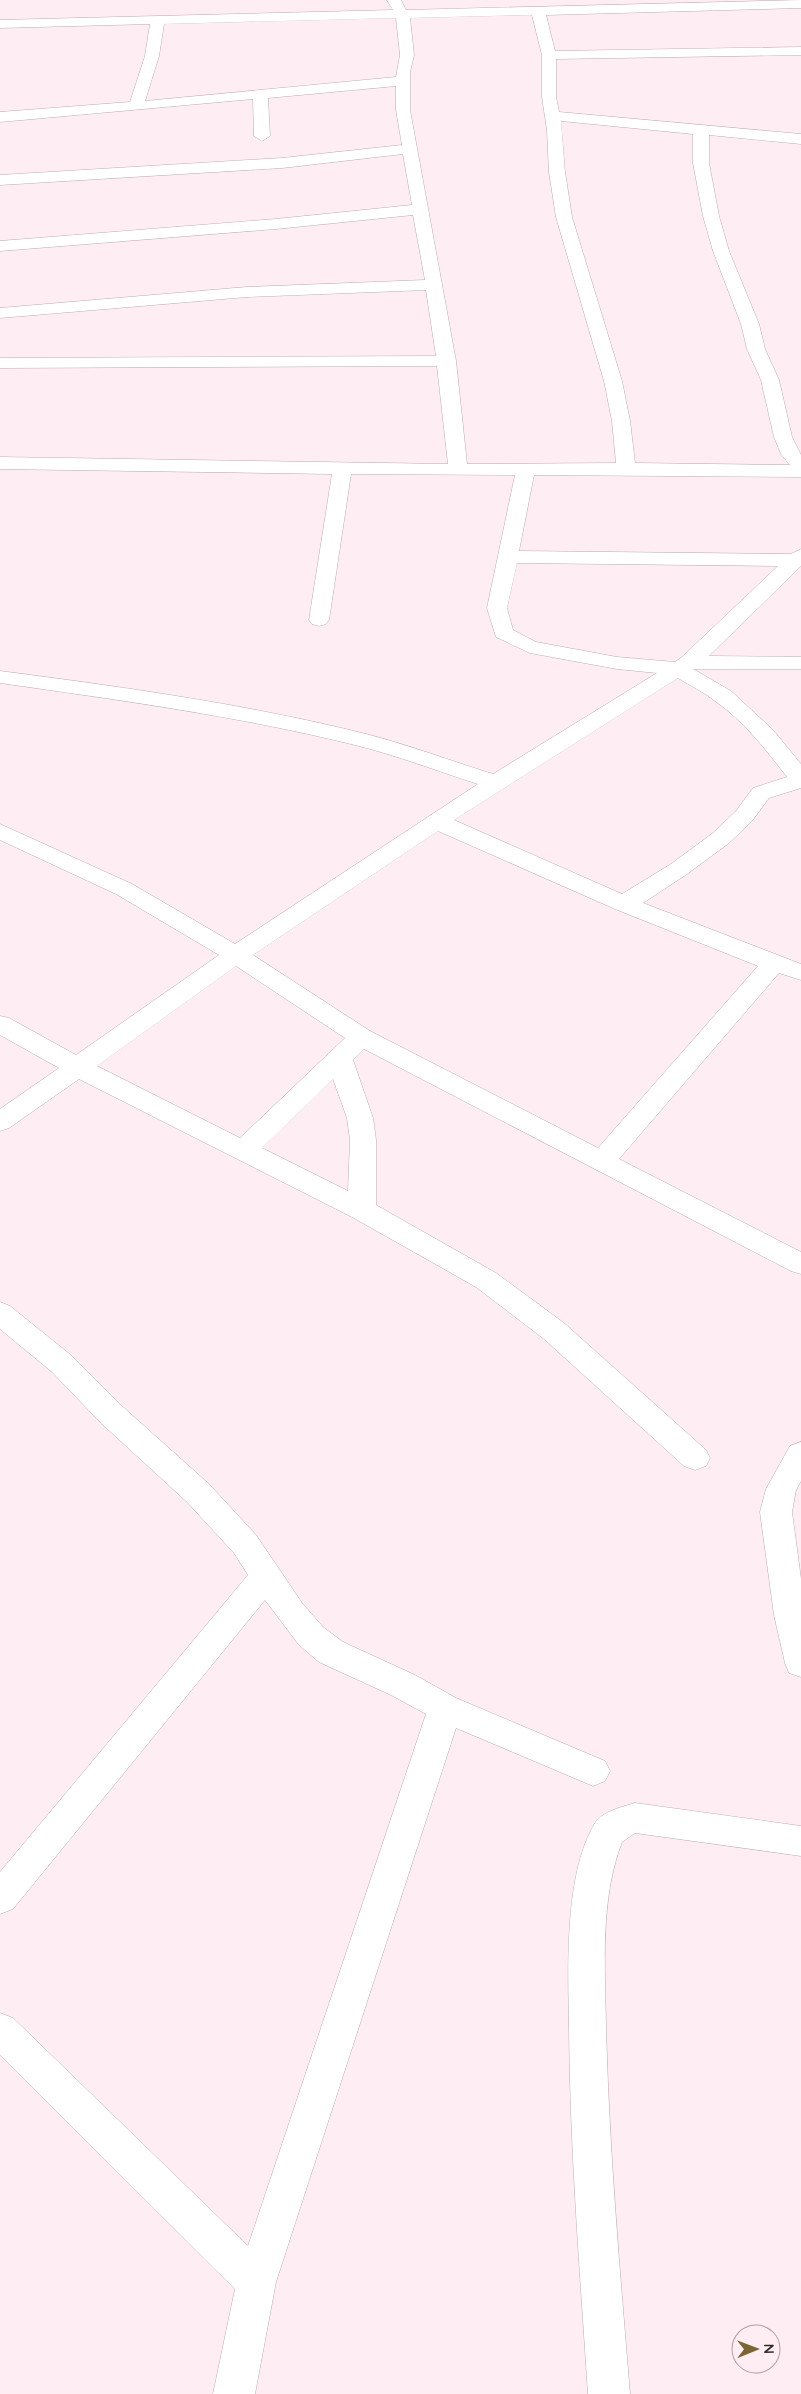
<svg xmlns="http://www.w3.org/2000/svg" width="801" height="2394" font-family="Quicksand,sans-serif">
<style>
.lines{fill:none;stroke-linecap:round;stroke-linejoin:round}
.minor-casing{stroke:#bbacb1;stroke-width:1}
.minor{fill:#fff;fill-rule:evenodd}
</style>
<rect width="100%" height="100%" fill="#feeef3"/>
<g class="lines">
<defs>
<path id="minor" d="M387,0H401L406,10L801,0V8L546,15L555,51L801,47V55L556,59V97L559,112L801,134V144L709,135V163L719,216L729,251L759,324L765,349L779,380L792,437L801,455V477L534,475L519,551L791,554L801,549V566L709,656L801,657V669H693L731,691L773,730L801,764V788L769,798L752,821L729,843L687,874L643,903L801,964V980L779,973L619,1159L801,1252V1274L791,1271L364,1049L353,1060L373,1118L376,1140V1205L496,1273L564,1323L706,1450L710,1458L706,1466L695,1470L684,1466L544,1339L476,1287L352,1217L79,1079L9,1128L0,1131V1109L59,1068L0,1035V1016L9,1018L76,1055L219,955L116,894L0,840V824L132,884L235,944L478,784C437,771 396,755 355,745C238,716 119,700 0,683V671C123,687 246,704 366,734C409,745 451,761 493,774L657,673L617,669L530,653L496,637L487,608L515,475L351,474L329,620L326,624L319,626L312,624L309,620L332,474L0,469V457L448,464L437,366L0,368V358L436,356L426,290L247,297L0,318V308L247,287L425,280L413,215L276,229L0,251V241L276,219L412,205L403,154L282,168L0,185V175L282,158L402,145L396,110V86L268,98L270,136L262,141L254,136L253,99L0,122V112L130,102L145,56L150,24L0,28V20L393,10ZM532,15L542,55V97L547,130L549,172L556,217L604,381L612,421L616,463L467,464L456,361L410,110V72L414,55L410,18ZM396,18L400,55L396,77L145,101L159,56L164,24ZM561,121L693,134V163L703,216L713,251L741,324L747,349L761,380L774,437L781,454L790,465L635,463L630,421L622,381L572,217L565,172ZM517,563L778,566L682,657L675,662L617,657L536,642L513,630L507,608ZM678,678C691,686 704,692 715,701C744,721 766,750 787,777L753,788L736,811L713,833L671,864L622,894L454,820ZM438,831L615,909L758,966L598,1148L370,1031L253,955ZM236,966L345,1038L240,1138L97,1066ZM333,1079L347,1118L350,1140L348,1191L262,1148Z
M0,1302L10,1306L72,1356L123,1407L209,1484L256,1535L302,1603L323,1627L343,1642L415,1675L456,1698L605,1761L610,1771L605,1781L593,1786L456,1728L276,2282L255,2394H213L235,2289L0,2055V2013L13,2018L248,2246L426,1714L391,1695L319,1662L299,1645L265,1600L13,1909L0,1914V1872L248,1575L234,1553L187,1502L101,1423L52,1372L0,1329Z
M801,1442V1481L796,1490L792,1512L801,1579V1677L789,1673L785,1663L774,1615L760,1512L766,1489L790,1446Z
M635,1803L801,1826V1856L635,1833L622,1842C600,1899 605,1966 606,2026C609,2149 620,2272 630,2394H588C580,2272 570,2150 569,2027C568,1968 564,1874 595,1823C603,1811 622,1807 635,1803Z"/>
</defs>
<use href="#minor" class="minor-casing"/>
<use href="#minor" class="minor"/>
</g>
<g transform="translate(756 2349) rotate(89)"><circle r="24" fill="#feeef3" stroke="#ab9fa3"/>
<path d="M0-4L9 19L0 12L-9 19Z" fill="#7a6534"/>
<text y="-8" font-size="14" font-weight="bold" text-anchor="middle" fill="#2f292b">N</text>
</g>
</svg>
